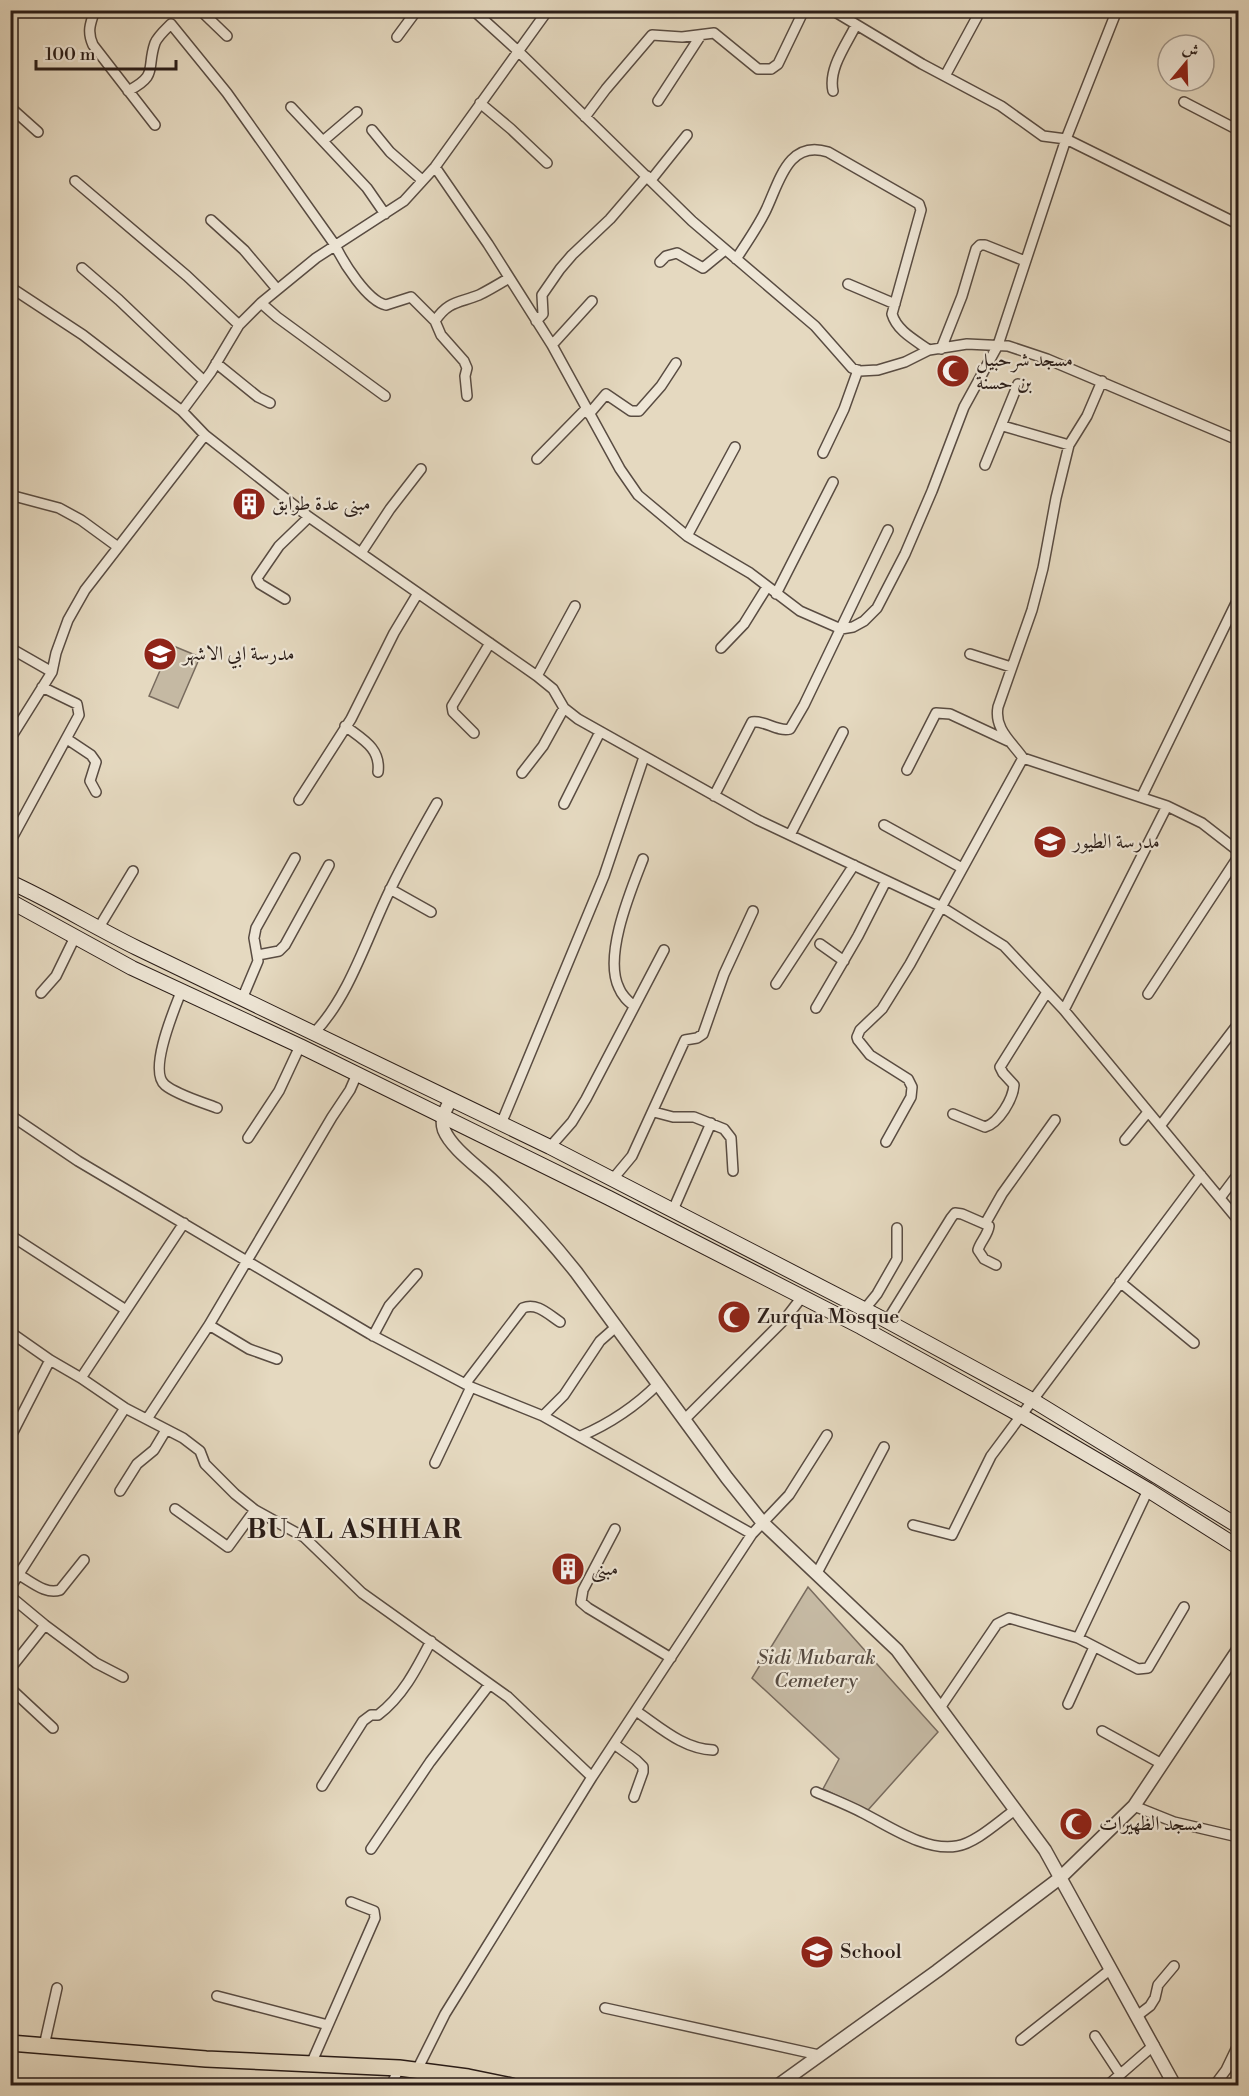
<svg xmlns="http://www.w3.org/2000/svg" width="1249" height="2096" font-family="'Libre Bodoni',Amiri,serif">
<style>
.green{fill:#c5b9a3;stroke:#786b5e;stroke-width:1.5}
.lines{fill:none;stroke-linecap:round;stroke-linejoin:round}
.minor-casing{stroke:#594c42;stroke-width:12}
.tertiary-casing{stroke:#594c42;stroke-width:15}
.secondary-casing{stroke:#2a1d18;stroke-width:16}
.primary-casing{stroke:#2a1d18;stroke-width:18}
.minor{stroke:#eee6d6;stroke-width:9}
.tertiary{stroke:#eee6d6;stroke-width:12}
.secondary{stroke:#eee6d6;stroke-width:14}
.primary{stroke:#e5d9c0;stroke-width:15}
.labels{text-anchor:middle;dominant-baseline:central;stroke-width:4.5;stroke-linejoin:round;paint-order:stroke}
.poi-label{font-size:20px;fill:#2a1d18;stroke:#eee6d6;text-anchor:start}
.park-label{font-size:20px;font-style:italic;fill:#584c42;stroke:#eee6d6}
.district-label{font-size:26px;font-weight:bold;letter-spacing:1.5px;fill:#2a1d18;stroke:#eee6d6}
</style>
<rect width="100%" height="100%" fill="#e5d9c0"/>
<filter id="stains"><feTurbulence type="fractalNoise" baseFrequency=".00333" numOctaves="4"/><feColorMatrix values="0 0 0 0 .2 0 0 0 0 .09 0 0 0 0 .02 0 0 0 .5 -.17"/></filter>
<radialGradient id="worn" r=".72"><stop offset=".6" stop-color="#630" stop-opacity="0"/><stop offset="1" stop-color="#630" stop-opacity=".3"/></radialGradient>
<path class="green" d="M171,645L200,657L178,708L149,696Z
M808,1587L938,1732L868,1810L823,1789L839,1759L752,1678Z"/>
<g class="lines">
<defs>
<path id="minor" d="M95,10C90,24 87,32 93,45L155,125
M200,10L227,36
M473,10L518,51L692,221L815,326L852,368L860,371L878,370L905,362L929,350L967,344L1008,346L1047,359L1238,440
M832,10L922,64L1001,106L1043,136L1066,139L1238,224
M397,37L417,10
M945,76L977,17
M128,91C159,75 146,69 155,43C158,36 166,29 171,24L227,93L335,245C343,262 367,301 386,305L411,297L435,321L441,335L464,361L467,368L465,376L467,396
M833,91C828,69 846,45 856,25
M658,101L701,35
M1184,102L1238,130
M480,103L511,129L547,163
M10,107L38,132
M291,107L367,188L385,214
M585,117L606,89L652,35L682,37L714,33L758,69H771L778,64L804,10
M372,130L390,152L422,180
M323,141L357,112
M435,167L488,244L552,345L620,469L638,495L687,536L750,573L800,611L841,629L853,627L864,621L877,608L905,554L932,491L964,407L998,345L1066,139L1117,10
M651,180L687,135
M75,181L187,276L239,325
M211,220L244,250L277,289
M736,259C746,244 757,228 765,212C779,184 787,139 828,152L919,204L921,210L892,314C897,331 915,340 929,350
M660,262L666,256L677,253L703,268L725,250
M82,268L119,300L204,381
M848,284L895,304
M10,287L83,335L182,411L205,435L309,517L537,676L553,689L564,708L578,719L758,820L940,906L1004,946L1064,1010L1238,1220
M261,303L277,317L385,396
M435,321C448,301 459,303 479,295C489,290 499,284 509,278
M536,321L543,314L542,295L560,269L572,255L610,219L647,176
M552,345L592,301
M941,349L962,296L976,249L980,245H985L1025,261
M216,363L258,397L270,403
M182,411L211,372L239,325L261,303L316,258L404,201L435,167L548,10
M589,414L606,394L631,411H639L661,386L676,363
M1003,426L1069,445
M823,453L844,409L858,370
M537,459L586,409
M985,465L1018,384
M10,495L59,508L81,520L118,547
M687,536L735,447
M361,553L390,509L421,469
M776,594L833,482
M285,599L260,584L257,578L279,546L309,517
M10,648L52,672
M721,648L744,624L767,587
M970,654L1011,667
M537,676L575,606
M345,726C362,739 381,748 378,772
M474,733L453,712L452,706L490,643
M10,739L52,672L56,653L68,620L85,590L205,435
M67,739L91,755L96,762L90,781L96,792
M1023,758C1011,741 994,729 998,707L1032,610L1043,568L1056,498L1069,445L1087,416L1102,381
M907,770L936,713L950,714L1008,741
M522,773L543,746L564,708
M714,796L752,722C765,720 777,732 790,729L804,705L888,530
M1142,796L1238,599
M299,800L351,719L394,633L418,593
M564,804L600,732
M884,825L962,868
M790,835L843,732
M10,842L79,715L77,704L42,687
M390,889L431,912
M98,929L133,871
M820,944L844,961
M258,955L279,951L285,945L329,865
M776,984L854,865
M181,992C174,1010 148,1071 165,1085C177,1095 202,1102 217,1108
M41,993L56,976L75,937
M1148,994L1238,857
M242,999L258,961L254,938L256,928L295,858
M634,1006C628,1001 622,996 619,988C603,956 631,890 643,859
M816,1008L858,936L886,881
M1064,1010L1167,806
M314,1033C350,996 368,934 391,888C405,859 421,831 437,803
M654,1112L673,1117H694L724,1129L731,1138L733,1171
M953,1114L985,1127C999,1123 1013,1099 1014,1085L1003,1073L1000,1067L1047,992
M10,1115L78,1161L370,1334L471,1387L543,1416L752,1534
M501,1124L604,876L644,757
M1160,1126L1238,1024
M248,1138L279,1091L300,1046
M1125,1140L1148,1112
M886,1142L911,1097L912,1087L908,1079L870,1055L858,1040L857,1037L860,1030L882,1009L910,964L1023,758L1167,806L1202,823L1238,851
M550,1147L572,1122L586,1099L664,950
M612,1180L632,1156L685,1040L697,1038L703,1034L724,974L753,911
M1220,1198L1238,1174
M673,1210L711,1123
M985,1224L989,1226C988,1235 980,1242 978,1250L984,1259L996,1265
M10,1235L126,1310
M1120,1282L1194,1343
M864,1310L877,1294L897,1259V1228
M887,1321L951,1218L955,1213L962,1214L985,1224L1002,1194L1055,1120
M209,1325L249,1349L277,1359
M10,1332L50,1360L81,1378L125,1408L183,1438L200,1451L205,1464L235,1494L255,1510L304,1537L362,1593L508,1697L592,1777
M373,1336L389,1306L417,1274
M81,1378L184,1223
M465,1384L523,1308C537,1302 549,1315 560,1322
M543,1416L564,1395L600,1341L617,1326
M147,1419L209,1325L332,1117L350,1090L357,1074
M684,1420L785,1319L802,1297
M581,1436C611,1423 635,1407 658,1384
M10,1438L50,1360
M435,1463L471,1387
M120,1491L137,1464L154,1450L166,1430
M175,1509L228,1547L255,1510
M913,1525L952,1535L991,1456L1201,1175
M615,1529L583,1590L581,1602L588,1608L671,1658
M817,1573L884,1447
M19,1575C32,1582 46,1595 60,1590L84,1560
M10,1588L125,1408
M10,1596L45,1625L96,1663L123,1677
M1078,1638L1148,1490
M10,1669L45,1625
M10,1688L53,1728
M1068,1704L1094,1647
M940,1708L997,1624L1009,1618L1078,1638L1138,1669L1148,1668L1184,1607
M636,1711C660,1727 683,1749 713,1750
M1102,1731L1162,1764
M614,1744L636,1760L643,1767V1772L634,1797
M322,1786L363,1721L371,1715H378C403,1696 417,1668 431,1641
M816,1792C832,1799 848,1805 863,1813C889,1826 926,1852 957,1846C976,1843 999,1821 1015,1810
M1134,1806L1174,1822L1238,1837
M371,1849L430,1762L489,1685
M10,1873L12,1879L10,1884
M217,1996L328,2025
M605,2008L819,2055
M1137,2016L1150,2006L1155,1998L1158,1985L1174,1966
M1095,2036L1120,2074
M1021,2040L1111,1969
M44,2046L57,1988
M311,2064L375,1918L374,1911L351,1902
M417,2070L445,2014L592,1777L752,1534L789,1495L827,1435
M391,2086L399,2068
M1107,2086L1154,2045
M1214,2086L1226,2070L1238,2045"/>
<path id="tertiary" d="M451,1099C446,1109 440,1118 444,1130C452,1150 483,1170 498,1186C526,1213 552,1242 576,1272L727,1478L763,1523L897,1650L1045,1850L1175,2086
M777,2086L937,1971L1060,1878L1134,1806L1238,1650"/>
<path id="secondary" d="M10,882C54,902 94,927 137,948L550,1147L887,1321L1034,1401L1238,1526
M10,901L132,968L300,1046L609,1198L861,1327L1022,1416L1148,1490L1238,1547"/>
<path id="primary" d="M10,2043L206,2059L399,2068L468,2077L512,2086"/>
</defs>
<use href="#minor" class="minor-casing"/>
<use href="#tertiary" class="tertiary-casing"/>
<use href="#secondary" class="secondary-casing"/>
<use href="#primary" class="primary-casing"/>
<use href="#minor" class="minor"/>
<use href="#tertiary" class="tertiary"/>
<use href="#secondary" class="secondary"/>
<use href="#primary" class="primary"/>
</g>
<defs>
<symbol id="mosque-disc" viewBox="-11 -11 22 22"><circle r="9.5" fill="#8f2418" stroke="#eee6d6"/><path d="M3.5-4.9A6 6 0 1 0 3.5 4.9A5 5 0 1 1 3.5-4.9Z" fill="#fff"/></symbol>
<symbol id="building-disc" viewBox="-11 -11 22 22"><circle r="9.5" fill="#8f2418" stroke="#eee6d6"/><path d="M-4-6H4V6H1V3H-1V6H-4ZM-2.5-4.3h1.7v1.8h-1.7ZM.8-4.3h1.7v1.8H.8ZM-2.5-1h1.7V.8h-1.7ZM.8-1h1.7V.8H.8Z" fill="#fff"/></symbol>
<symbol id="school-disc" viewBox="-11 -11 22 22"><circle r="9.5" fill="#8f2418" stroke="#eee6d6"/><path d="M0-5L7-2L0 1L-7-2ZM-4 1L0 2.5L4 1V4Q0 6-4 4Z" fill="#fff"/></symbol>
</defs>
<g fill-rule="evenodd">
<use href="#mosque-disc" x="934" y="352" width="38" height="38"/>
<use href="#building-disc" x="230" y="485" width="38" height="38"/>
<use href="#school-disc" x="141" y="635" width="38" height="38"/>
<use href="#school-disc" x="1031" y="823" width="38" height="38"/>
<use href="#mosque-disc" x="715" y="1298" width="38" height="38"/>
<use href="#building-disc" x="549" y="1550" width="38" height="38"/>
<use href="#mosque-disc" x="1057" y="1805" width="38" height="38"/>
<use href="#school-disc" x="798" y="1933" width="38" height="38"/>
</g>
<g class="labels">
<g class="poi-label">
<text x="976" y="360">مسجد شرحبيل<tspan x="976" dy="23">بن حسنة</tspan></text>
<text x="272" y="504">مبنى عدة طوابق</text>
<text x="183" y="654">مدرسة ابي الاشهر</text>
<text x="1073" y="842">مدرسة الطيور</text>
<text x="757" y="1317">Zurqua Mosque</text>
<text x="591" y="1569">مبنى</text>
<text x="1099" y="1824">مسجد الظهيرات</text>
<text x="840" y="1952">School</text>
</g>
<g class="park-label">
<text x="816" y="1658">Sidi Mubarak<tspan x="816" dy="23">Cemetery</tspan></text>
</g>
<g class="district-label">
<text x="355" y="1530">BU AL ASHHAR</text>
</g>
</g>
<rect width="1249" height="2096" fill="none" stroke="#e5d9c0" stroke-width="36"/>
<rect x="12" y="12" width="1225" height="2072" fill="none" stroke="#2a1d18" stroke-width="3"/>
<rect x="18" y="18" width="1213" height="2060" fill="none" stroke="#2a1d18" stroke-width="1.5"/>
<g transform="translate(1186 63) rotate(19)"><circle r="28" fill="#eee6d6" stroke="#a0968a" stroke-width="1.5"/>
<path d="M0-4.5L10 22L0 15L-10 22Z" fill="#8f2418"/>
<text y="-9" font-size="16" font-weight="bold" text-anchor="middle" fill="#2a1d18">ش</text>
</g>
<path d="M36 60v9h140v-9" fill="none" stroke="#2a1d18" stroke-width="3"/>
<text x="45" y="60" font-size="18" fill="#2a1d18" stroke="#eee6d6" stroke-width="4.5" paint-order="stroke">100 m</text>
<rect width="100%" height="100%" filter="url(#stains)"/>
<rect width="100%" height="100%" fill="url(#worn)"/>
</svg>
